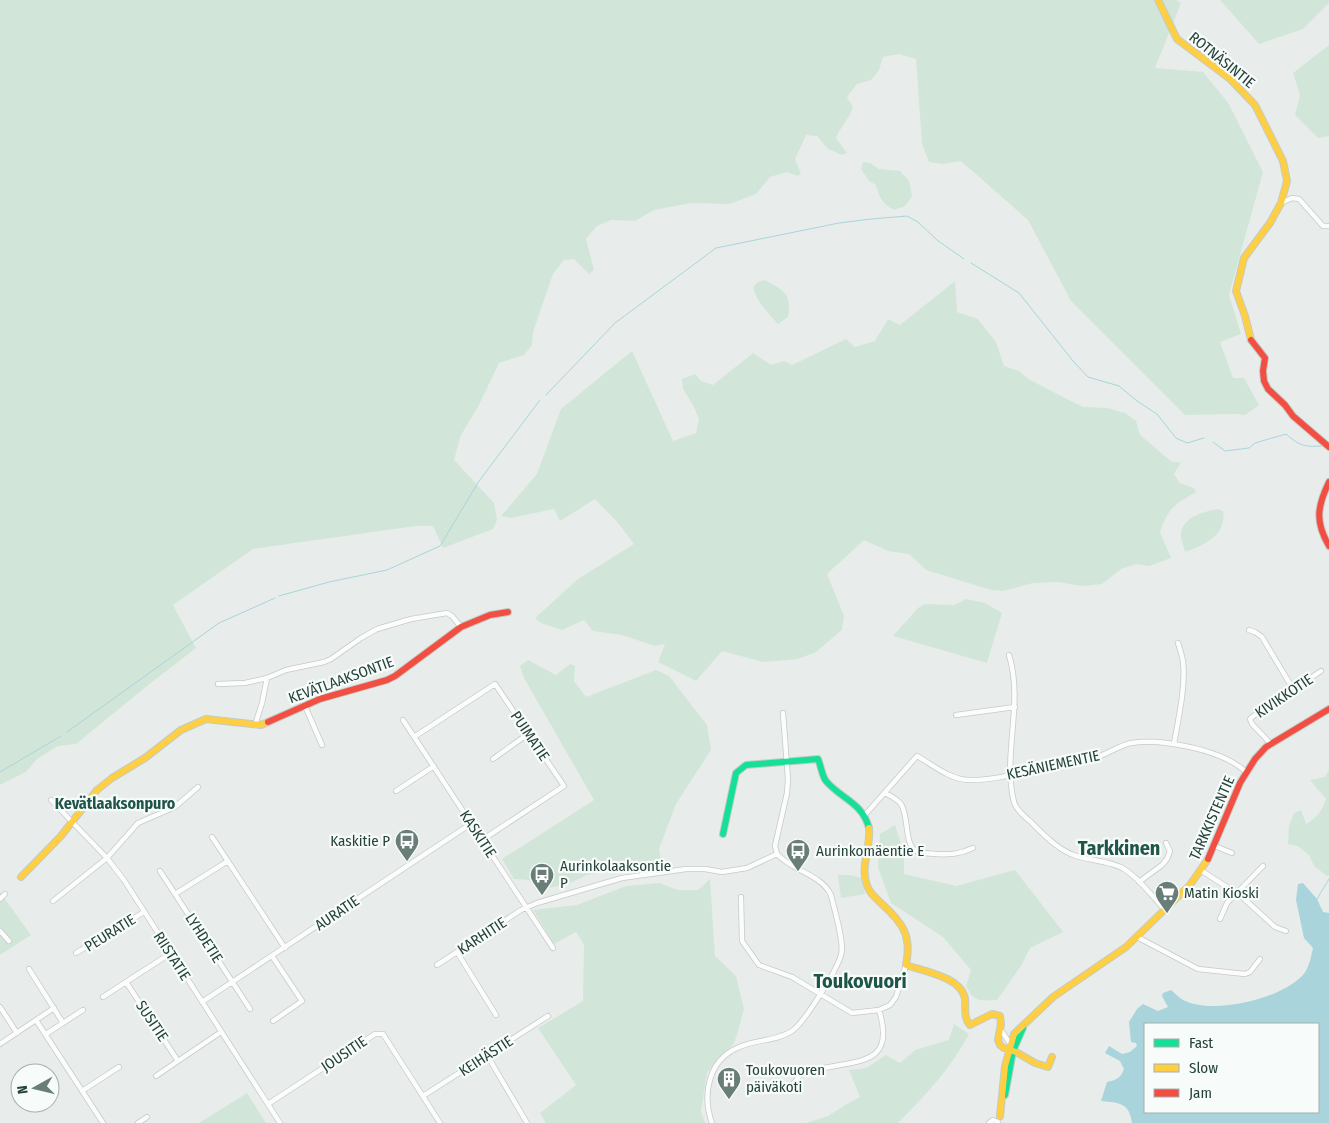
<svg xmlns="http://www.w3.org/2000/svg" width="1329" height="1123" font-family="'Fira Sans Condensed',sans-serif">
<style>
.green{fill:#d1e6d8}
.water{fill:#a9d4db;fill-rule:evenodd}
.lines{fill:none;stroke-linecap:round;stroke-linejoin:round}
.stream{stroke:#a9d4db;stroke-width:1}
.street-casing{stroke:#c5cac8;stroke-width:6}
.fast-casing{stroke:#c3cbc8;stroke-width:8}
.slow-casing{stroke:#c3cbc8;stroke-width:8}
.jam-casing{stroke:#c3cbc8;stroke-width:8}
.street{stroke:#fcfcfc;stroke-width:4.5}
.fast{stroke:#16e098;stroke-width:6}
.slow{stroke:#ffcf43;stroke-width:6}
.jam{stroke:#f24e42;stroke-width:6}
.labels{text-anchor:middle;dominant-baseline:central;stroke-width:4.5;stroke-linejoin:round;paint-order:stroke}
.street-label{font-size:15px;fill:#24423a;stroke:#f7fbf9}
.poi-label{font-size:15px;fill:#24423a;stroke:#f7fbf9;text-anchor:start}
.neighbourhood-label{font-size:16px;font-weight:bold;fill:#1f5548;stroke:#f7fbf9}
.district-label{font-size:20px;font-weight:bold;fill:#1f5548;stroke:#f7fbf9}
</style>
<rect width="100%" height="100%" fill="#e8edeb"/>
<path class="green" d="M0,0H1176L1181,3L1155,68L1203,72L1229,104L1263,172L1229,295L1241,334L1220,342L1233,378H1244L1259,405L1245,415L1236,414L1185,415L1071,301L1028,220L961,161L942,164L929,162L922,144L916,59L899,54L883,57L879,70L871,80L857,84L847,97L853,107C849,119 841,126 836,138L847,153L842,155L828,149L817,136L806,135L795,159L801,174L797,176L787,172L770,177L756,194L730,204L691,203L654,210L635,221L611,220L597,226L586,239L594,270L589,274L574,259L564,260L553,274L533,332L532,345L524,355L499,363L478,407L461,435L454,460L494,503L497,520L493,529L443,548L433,526H416L253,549L173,605L196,648L147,686L76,744L58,746L37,759L26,772L0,785Z
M1220,0H1329V3L1303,29L1259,44Z
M1329,45V136L1318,138L1295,115L1300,95L1293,73Z
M863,162L870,163L879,169L900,171L909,181L912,196L905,206L894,210C882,204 879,197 876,185L869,181L861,169Z
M765,280C784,291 792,293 788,317L778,324C767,312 757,303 753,287L758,282Z
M955,281L957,312L978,319L996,342L1004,366L1019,371L1030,380L1083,407L1107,408L1125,413L1136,421L1140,435L1172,462H1181L1174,474L1180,483L1194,488L1196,492C1174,505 1169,507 1160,532L1171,558L1149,566L1136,564L1121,569L1102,584L1082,586L1058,582L1033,583L1003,591L991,590L926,570L909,554L888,551L864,540L827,574L844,616L842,630L816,652L798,659L763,662L722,651L696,681L658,662L665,644L655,646L622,635L593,631L584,620L562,630L541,623L535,618L578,579L634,544L618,523L595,499L560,521L554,509L511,518L501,516L537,474L561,409L632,351L673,441L696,433L699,419L693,405L683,389L682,379L695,374L701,381L713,385L753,353L771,365L784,361L792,365L846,339L855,347L875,341L888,319L900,325Z
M1219,509L1223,511C1227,535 1205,545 1185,552C1184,547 1181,541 1181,536C1180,518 1204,511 1219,509Z
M966,599L985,603L1002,613L987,663L893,636L918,608L925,604L954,605Z
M528,660L556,675L570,664L575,666L574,681L586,697L656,670L669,676L707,725L711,750L676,804L659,849L661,860L587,875L568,884L539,890L529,880L514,879L502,859L594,800L524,678L520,666Z
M1329,770V875L1327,876L1314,866L1309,855L1298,846L1288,844L1289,826L1294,813L1301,810L1306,824C1317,818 1322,811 1326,799L1310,780L1325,777Z
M895,825L904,853V874L956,886L1015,870L1063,932L1030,948L1021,966L997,1000C980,1001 974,1002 966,986L971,970L943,937L891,903L878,867L880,834Z
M838,875H851L861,878L865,894L841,898Z
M710,879L715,956L736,976L744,1009L737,1035L733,1045L719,1057L707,1073L701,1111L705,1123H546L540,1113L576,1085L538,1028L583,1001L584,945L576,932L554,944L533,910L577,905L626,886L659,883L678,890H698Z
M0,892L31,935L0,955Z
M954,1024L969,1034C951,1068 925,1096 898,1123H806L828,1116L845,1105L860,1097L849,1070L866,1068L886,1055L900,1063L915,1050L949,1040Z
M247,1093L266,1123H199Z"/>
<path class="water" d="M1303,883L1317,899L1323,912L1329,913V1123H1132C1129,1102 1119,1103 1101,1101L1107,1082C1116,1080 1121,1078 1124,1069L1120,1061L1105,1053L1109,1046L1122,1054L1130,1052L1137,1046L1136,1043L1131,1042L1129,1022L1137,1009L1143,1004L1158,1011L1168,1007L1162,996L1163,993L1171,990C1175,993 1178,997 1183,1000C1213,1015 1278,1000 1302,976C1309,969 1311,957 1313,948L1304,938L1296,900L1298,884ZM1145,1024H1318V1112H1145Z"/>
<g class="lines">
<path class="stream" d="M971,263L1019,293L1073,361L1088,377L1119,386L1137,401L1157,414L1176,438L1187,443L1204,438
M546,395L615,323L716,248L839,223L871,219L907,216L918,222L937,240L964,259
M1213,442L1225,451L1249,448L1255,443L1286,434C1300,446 1304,447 1322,446
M279,596L329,582L387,570L440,546L479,481L540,400
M67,732L219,623L275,598
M0,772L61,736
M1317,899L1329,879"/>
<defs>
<path id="street" d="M1281,203L1292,198L1299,199L1323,226H1329
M1249,630L1255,632L1262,637L1293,689
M1009,655C1024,704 1002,754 1014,802C1016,810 1025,817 1031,822C1044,835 1058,850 1076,856C1089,860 1113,862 1124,869C1139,878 1152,896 1164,909
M218,684L245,683L267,678L286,670L324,662L331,659L361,638L377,629L411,619L447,613L452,616L461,627
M305,706L322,745
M956,715L1015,707
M403,720L553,948
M255,725L262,703L267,678
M414,737L495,684L564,786L482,840
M1174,744C1178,720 1186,686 1183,662C1182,655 1180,649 1178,643
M1271,744L1252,724L1250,719L1252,717L1321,671
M493,759L528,734
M396,791L434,766
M885,793C891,796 897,799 901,804C909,816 904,844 916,851C922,854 930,853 936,854C950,855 960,854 973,848
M51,800L107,858L124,880L280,1123
M864,816L917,756C933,765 949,779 968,780C993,781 1022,772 1047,767C1062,763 1077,763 1092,759C1104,756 1120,745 1131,743C1162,738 1223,750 1246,772
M212,837L285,948
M1215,846L1232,853
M160,871L250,1009
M1202,871L1241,896L1275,927L1286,931
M1139,882L1162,865L1167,859L1170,851L1166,843
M175,894L228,861
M741,897L742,941L759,965L792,977L852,1013L879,1010L890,1005L896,997L906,965
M0,899L5,894
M53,901L107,858L138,823L175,807L198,787
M1220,919L1227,903L1263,866
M0,931L9,941
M1137,937L1198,969L1245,974L1250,972L1260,959
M457,952L496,1015
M76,953L144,912
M171,953L126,982L178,1061L221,1032
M272,956L302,1001L273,1021
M437,965L521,910L537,903L622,878L686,869H705L722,872L747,868L777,854
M29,969L63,1023
M103,997L126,982
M202,1002L472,823
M0,1007L17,1033
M36,1020L54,1008
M1001,1030L1011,1045
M46,1034L83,1010
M0,1044L36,1020L103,1123
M487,1055L527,1123
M156,1076L178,1061
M82,1091L119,1067
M777,1091C782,1089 788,1088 792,1085C797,1081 799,1074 805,1071C810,1069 818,1069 824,1068C864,1060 895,1062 879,1010
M423,1096L548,1016
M268,1104L375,1034H383L440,1123
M138,1123L147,1117
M712,1123C702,1095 708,1061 737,1048C755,1039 775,1042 792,1031C804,1023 837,970 841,955C845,943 834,909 831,895C821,874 792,871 777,854L775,846L787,793L788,779L783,713
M989,1123L993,1120L998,1122"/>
<path id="fast" d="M723,834L736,773L746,765L818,759C821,766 822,776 826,781C841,799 862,802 869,828
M1005,1095L1013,1051L1023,1028"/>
<path id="slow" d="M1158,0L1177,39L1229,78L1255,105L1283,161L1287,181L1281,203L1270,223L1244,258L1236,291L1245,316L1251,340
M869,828C871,846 861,865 866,882C868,892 875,897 882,904C903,923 912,936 906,965C923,971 962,977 965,999C966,1009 963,1017 970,1025L992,1014L1000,1016L1001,1024L998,1040L1000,1045L1004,1048L1016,1052L1035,1063L1048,1067L1052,1057
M21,877L61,836L97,790L112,778L145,758L181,730L206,719L261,725L268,722
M1000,1116L1005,1066L1014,1034L1053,997L1126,947L1190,885L1208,859"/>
<path id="jam" d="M1251,340L1265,358L1263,371L1264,381L1268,389L1285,405L1293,416L1329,447
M1329,482C1317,507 1315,522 1329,546
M268,722L320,699L387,680L395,676L461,627L490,615L508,612
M1208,859L1240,783L1255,759L1266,747L1329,709"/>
</defs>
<use href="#street" class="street-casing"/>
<use href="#fast" class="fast-casing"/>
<use href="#slow" class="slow-casing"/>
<use href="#jam" class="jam-casing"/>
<use href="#street" class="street"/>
<use href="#fast" class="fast"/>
<use href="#slow" class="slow"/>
<use href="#jam" class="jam"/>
</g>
<defs>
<symbol id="bus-pin" viewBox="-11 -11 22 30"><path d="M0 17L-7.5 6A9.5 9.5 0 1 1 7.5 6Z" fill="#697e78" stroke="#f7fbf9"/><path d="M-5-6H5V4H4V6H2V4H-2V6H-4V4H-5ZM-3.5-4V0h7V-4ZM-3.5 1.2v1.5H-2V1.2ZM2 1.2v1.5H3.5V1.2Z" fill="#fff"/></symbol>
<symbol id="supermarket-pin" viewBox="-11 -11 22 30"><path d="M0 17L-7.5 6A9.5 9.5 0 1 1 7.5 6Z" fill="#697e78" stroke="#f7fbf9"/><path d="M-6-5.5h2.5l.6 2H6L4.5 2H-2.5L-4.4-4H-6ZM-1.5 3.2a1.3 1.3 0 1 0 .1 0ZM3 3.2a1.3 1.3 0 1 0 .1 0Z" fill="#fff"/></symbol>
<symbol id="building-pin" viewBox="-11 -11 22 30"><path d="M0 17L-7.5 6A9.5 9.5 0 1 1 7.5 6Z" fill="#697e78" stroke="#f7fbf9"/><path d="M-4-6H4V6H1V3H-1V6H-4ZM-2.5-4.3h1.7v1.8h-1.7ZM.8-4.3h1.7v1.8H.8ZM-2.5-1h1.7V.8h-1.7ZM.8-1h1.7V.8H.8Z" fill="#fff"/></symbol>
</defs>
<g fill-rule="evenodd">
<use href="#bus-pin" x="393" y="827" width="28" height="38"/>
<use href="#bus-pin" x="784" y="837" width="28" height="38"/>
<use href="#bus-pin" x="528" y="861" width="28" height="38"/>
<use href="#supermarket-pin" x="1153" y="879" width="28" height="38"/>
<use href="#building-pin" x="715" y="1065" width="28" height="38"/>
</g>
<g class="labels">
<g class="street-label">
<text transform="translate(1222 60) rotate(39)">ROTNÄSINTIE</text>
<text transform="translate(341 680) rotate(-20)">KEVÄTLAAKSONTIE</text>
<text transform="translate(1284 696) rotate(-34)">KIVIKKOTIE</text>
<text transform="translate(530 736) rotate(56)">PUIMATIE</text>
<text transform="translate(1053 765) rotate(-12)">KESÄNIEMENTIE</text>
<text transform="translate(1212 818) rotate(-66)">TARKKISTENTIE</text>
<text transform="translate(478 834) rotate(57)">KASKITIE</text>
<text transform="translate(337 913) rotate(-34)">AURATIE</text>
<text transform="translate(110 933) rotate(-32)">PEURATIE</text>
<text transform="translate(482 936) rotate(-33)">KARHITIE</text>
<text transform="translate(204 938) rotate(57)">LYHDETIE</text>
<text transform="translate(172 956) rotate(57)">RIISTATIE</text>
<text transform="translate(152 1021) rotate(56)">SUSITIE</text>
<text transform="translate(344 1054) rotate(-34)">JOUSITIE</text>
<text transform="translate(486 1056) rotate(-33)">KEIHÄSTIE</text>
</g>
<g class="poi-label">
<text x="390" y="841" text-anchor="end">Kaskitie P</text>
<text x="816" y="851">Aurinkomäentie E</text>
<text x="560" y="866">Aurinkolaaksontie<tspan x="560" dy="17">P</tspan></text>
<text x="1184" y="893">Matin Kioski</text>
<text x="746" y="1070">Toukovuoren<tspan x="746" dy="17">päiväkoti</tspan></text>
</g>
<g class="neighbourhood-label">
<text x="115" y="803">Kevätlaaksonpuro</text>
</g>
<g class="district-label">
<text x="1119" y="848">Tarkkinen</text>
<text x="860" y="981">Toukovuori</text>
</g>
</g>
<rect x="1144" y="1023" width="175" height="90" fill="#f7fbf9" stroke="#a3b1ad"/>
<rect x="1154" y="1039" width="25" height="8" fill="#16e098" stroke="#a3b1ad"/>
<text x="1189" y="1048" font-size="15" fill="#24423a">Fast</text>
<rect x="1154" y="1064" width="25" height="8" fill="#ffcf43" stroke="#a3b1ad"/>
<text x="1189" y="1073" font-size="15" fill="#24423a">Slow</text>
<rect x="1154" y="1089" width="25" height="8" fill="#f24e42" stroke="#a3b1ad"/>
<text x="1189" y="1098" font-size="15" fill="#24423a">Jam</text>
<g transform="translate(35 1088) rotate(262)"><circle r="24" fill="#f7fbf9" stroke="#a3b1ad"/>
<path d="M0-4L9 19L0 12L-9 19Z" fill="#697e78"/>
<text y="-8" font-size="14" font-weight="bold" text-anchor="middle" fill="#24423a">N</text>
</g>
</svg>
